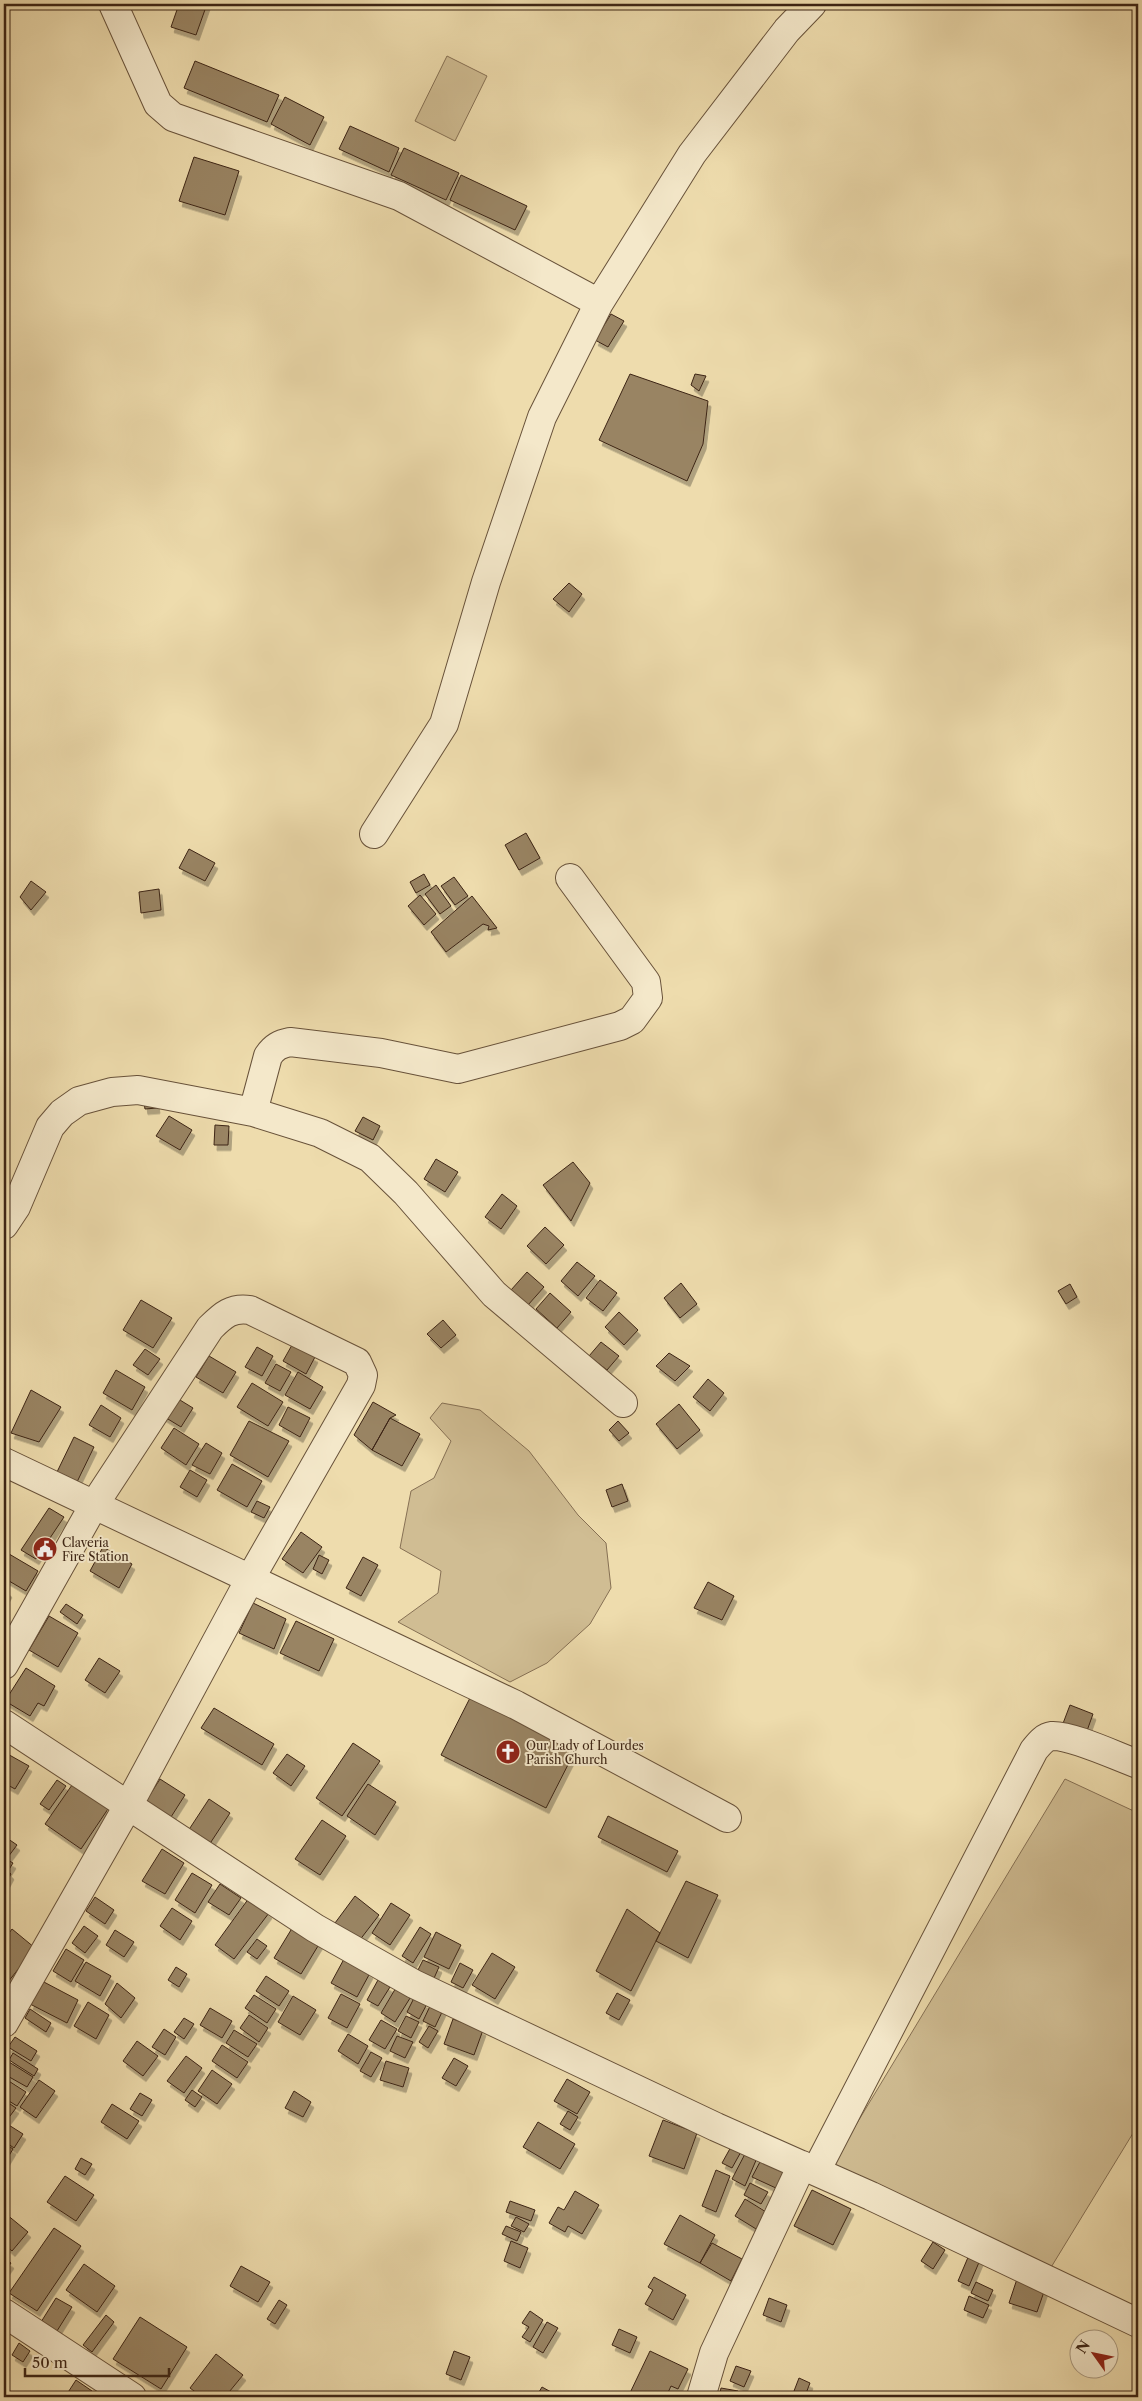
<svg xmlns="http://www.w3.org/2000/svg" width="1142" height="2401" font-family="'Libre Caslon Text',serif">
<style>
.green{fill:#d0bd93;stroke:#867054}
.building{fill:#998464;stroke:#3c2414;filter:url(#shadow)}
.lines{fill:none;stroke-linecap:round;stroke-linejoin:round}
.minor-casing{stroke:#68523a;stroke-width:30}
.minor{stroke:#f4e8ca;stroke-width:28}
.labels{text-anchor:middle;dominant-baseline:central;stroke-width:4;stroke-linejoin:round;paint-order:stroke}
.poi-label{font-size:12px;fill:#3c2414;stroke:#f4e8ca;text-anchor:start}
</style>
<defs>
<filter id="shadow"><feDropShadow dx="3" dy="5.5" stdDeviation="0" flood-color="#0004"/></filter>
</defs>
<rect width="100%" height="100%" fill="#eedcad"/>
<filter id="stains"><feTurbulence type="fractalNoise" baseFrequency=".004" numOctaves="4"/><feColorMatrix values="0 0 0 0 .2 0 0 0 0 .09 0 0 0 0 .02 0 0 0 .5 -.17"/></filter>
<radialGradient id="worn" r=".72"><stop offset=".6" stop-color="#630" stop-opacity="0"/><stop offset="1" stop-color="#630" stop-opacity=".3"/></radialGradient>
<path class="green" d="M447,56L487,76L455,141L415,121Z
M442,1403L480,1410L529,1451L578,1515L606,1543L611,1588L590,1624L547,1663L510,1682L398,1622L438,1593L441,1571L400,1548L411,1491L434,1478L451,1441L430,1418Z
M1065,1779L1138,1813V2125L1050,2269L831,2166Z"/>
<path class="building" d="M179,4H207L196,35L171,27Z
M195,61L279,95L267,122L184,88Z
M285,97L324,117L310,145L271,124Z
M350,126L399,148L389,172L339,149Z
M404,148L459,173L446,200L391,175Z
M194,157L239,171L225,215L179,201Z
M461,175L527,206L515,230L450,200Z
M611,314L624,321L608,347L595,340Z
M630,374L708,401L703,444L687,481L599,440Z
M695,374L706,376L699,391L691,385Z
M569,583L582,594L569,612L553,599Z
M526,833L540,858L519,870L505,845Z
M189,849L215,863L205,881L179,868Z
M424,874L430,885L416,893L410,882Z
M454,877L468,896L455,905L441,886Z
M31,881L46,892L31,910L20,897Z
M436,885L451,906L440,914L425,894Z
M159,889L161,910L141,913L139,892Z
M420,895L436,914L424,925L408,906Z
M472,896L497,928L488,930L489,926L483,924L446,952L431,932Z
M156,1102L157,1108L145,1109L144,1103Z
M169,1116L192,1130L180,1150L156,1136Z
M363,1117L380,1126L373,1140L355,1131Z
M215,1125L229,1126L228,1145H214Z
M436,1159L458,1172L445,1192L424,1179Z
M573,1162L590,1183L571,1221L543,1185Z
M502,1194L517,1206L501,1229L485,1217Z
M545,1227L564,1245L546,1264L527,1246Z
M577,1262L595,1276L578,1296L561,1281Z
M527,1272L544,1287L528,1305L511,1290Z
M600,1280L617,1293L603,1311L586,1298Z
M681,1283L697,1304L680,1318L664,1298Z
M1070,1284L1077,1297L1066,1304L1058,1291Z
M550,1293L571,1312L557,1328L536,1309Z
M141,1300L172,1318L153,1348L123,1330Z
M619,1312L638,1330L624,1345L605,1327Z
M443,1320L456,1335L441,1348L427,1334Z
M601,1342L619,1356L607,1370L589,1356Z
M292,1345L315,1357L306,1374L283,1361Z
M257,1347L273,1356L262,1376L245,1367Z
M145,1349L160,1359L148,1375L133,1365Z
M669,1353L690,1366L675,1381L656,1366Z
M209,1356L236,1372L223,1393L196,1377Z
M276,1364L291,1372L280,1391L265,1383Z
M116,1370L145,1387L132,1410L103,1393Z
M298,1372L323,1387L310,1409L285,1395Z
M708,1379L724,1393L710,1411L693,1397Z
M252,1383L283,1402L268,1426L237,1407Z
M31,1390L61,1407L39,1442L11,1433Z
M175,1397L193,1408L181,1427L163,1416Z
M373,1402L396,1415L390,1418L372,1450L354,1435Z
M679,1404L700,1430L677,1449L656,1424Z
M101,1405L121,1418L110,1437L89,1425Z
M288,1407L310,1418L300,1437L279,1425Z
M390,1418L420,1434L402,1466L372,1450Z
M249,1421L289,1441L268,1477L230,1455Z
M618,1421L629,1433L619,1441L609,1430Z
M174,1428L199,1444L186,1465L161,1448Z
M74,1437L94,1447L77,1482L57,1472Z
M206,1443L222,1453L210,1474L192,1465Z
M232,1464L262,1481L247,1507L217,1490Z
M190,1470L207,1480L197,1497L180,1487Z
M622,1484L628,1501L612,1507L606,1490Z
M257,1501L270,1507L264,1518L251,1512Z
M49,1508L64,1517L36,1559L21,1550Z
M301,1532L322,1547L303,1573L282,1559Z
M103,1547L132,1564L119,1588L90,1571Z
M4,1551L38,1571L26,1591L4,1578Z
M319,1555L329,1560L322,1574L313,1569Z
M363,1557L378,1565L361,1596L346,1588Z
M708,1582L734,1596L722,1620L694,1608Z
M4,1588L9,1592L4,1601Z
M253,1603L286,1619L274,1649L239,1633Z
M66,1604L83,1615L77,1624L60,1612Z
M49,1616L78,1633L58,1667L29,1650Z
M296,1621L334,1639L319,1671L280,1653Z
M99,1658L120,1671L105,1693L85,1680Z
M26,1668L55,1686L44,1706L38,1703L30,1716L5,1701Z
M471,1696L576,1749L546,1808L441,1755Z
M1070,1705L1093,1714L1083,1742L1059,1734Z
M214,1708L274,1744L262,1765L201,1728Z
M353,1743L380,1761L342,1816L316,1798Z
M4,1752L29,1766L15,1789L4,1783Z
M287,1754L305,1766L291,1786L273,1773Z
M160,1779L185,1795L171,1817L146,1801Z
M57,1780L66,1786L49,1810L40,1804Z
M368,1784L396,1802L375,1835L347,1816Z
M72,1785L108,1809L81,1849L45,1824Z
M209,1799L230,1813L209,1845L188,1831Z
M608,1816L678,1851L667,1872L598,1837Z
M322,1820L346,1836L320,1875L295,1859Z
M4,1836L17,1845L8,1857L4,1854Z
M162,1849L184,1863L165,1894L142,1881Z
M4,1858L13,1863L8,1871L11,1874L5,1885Z
M192,1873L212,1885L195,1913L175,1900Z
M686,1881L718,1895L688,1958L656,1941Z
M220,1884L241,1898L229,1915L208,1902Z
M355,1896L379,1915L359,1941L335,1923Z
M95,1897L114,1910L105,1924L86,1911Z
M249,1898L269,1913L234,1959L215,1945Z
M391,1903L410,1915L390,1945L372,1933Z
M172,1908L192,1921L180,1940L160,1926Z
M627,1909L660,1933L631,1991L596,1971Z
M294,1925L321,1941L301,1974L274,1958Z
M84,1926L98,1936L85,1953L72,1943Z
M420,1927L431,1934L413,1963L402,1956Z
M12,1929L35,1948L4,1987V1940Z
M115,1930L134,1942L124,1957L106,1945Z
M436,1932L461,1945L449,1969L424,1957Z
M257,1939L267,1946L257,1959L247,1952Z
M66,1949L84,1960L71,1982L53,1971Z
M492,1953L515,1967L495,1999L472,1985Z
M344,1959L370,1973L357,1997L331,1983Z
M423,1960L439,1967L431,1985L415,1976Z
M86,1962L111,1976L100,1996L75,1981Z
M460,1963L473,1970L463,1988L451,1982Z
M176,1967L187,1974L179,1987L168,1980Z
M266,1976L289,1991L279,2006L256,1991Z
M378,1980L390,1987L378,2006L367,2000Z
M42,1981L78,2000L67,2023L30,2004Z
M117,1983L135,1998L121,2018L105,2004Z
M397,1986L412,1995L395,2022L381,2013Z
M617,1993L630,2000L619,2020L606,2013Z
M341,1994L360,2004L347,2028L328,2018Z
M254,1995L276,2009L267,2023L245,2008Z
M293,1996L316,2010L300,2035L278,2022Z
M414,1998L427,2004L419,2019L407,2012Z
M88,2002L109,2015L96,2039L74,2026Z
M431,2004L443,2010L435,2027L423,2021Z
M210,2008L232,2021L222,2038L200,2025Z
M30,2009L51,2023L46,2032L25,2018Z
M249,2015L268,2028L259,2042L240,2028Z
M406,2016L419,2022L411,2038L398,2031Z
M184,2018L194,2024L184,2039L174,2032Z
M453,2019L483,2030L474,2055L444,2044Z
M381,2020L397,2029L385,2049L369,2040Z
M429,2026L438,2031L428,2048L419,2042Z
M164,2029L176,2037L165,2055L152,2047Z
M234,2030L257,2044L248,2057L226,2043Z
M348,2034L368,2046L358,2064L338,2051Z
M397,2036L413,2042L405,2058L390,2051Z
M15,2037L37,2051L31,2061L8,2047Z
M137,2041L158,2056L143,2076L123,2061Z
M222,2045L248,2062L237,2078L212,2061Z
M371,2052L382,2058L371,2077L360,2071Z
M13,2053L38,2069L34,2076L9,2060Z
M186,2056L202,2068L184,2093L167,2081Z
M454,2058L468,2066L456,2086L442,2078Z
M386,2061L409,2068L403,2087L380,2080Z
M9,2062L33,2077L27,2087L4,2074Z
M212,2070L232,2084L217,2104L198,2091Z
M4,2078L26,2092L17,2106L4,2098Z
M567,2079L590,2092L577,2114L554,2101Z
M39,2080L55,2091L36,2118L20,2107Z
M192,2090L202,2097L195,2107L185,2100Z
M294,2091L311,2102L303,2117L285,2108Z
M140,2093L152,2100L142,2116L130,2109Z
M4,2100L16,2108L7,2120L4,2118Z
M112,2104L139,2121L127,2139L101,2122Z
M568,2111L578,2117L570,2130L560,2124Z
M663,2120L697,2133L684,2169L649,2156Z
M4,2122L23,2134L14,2148L4,2141Z
M538,2122L575,2144L560,2169L523,2147Z
M4,2143L13,2149L4,2164Z
M732,2145L742,2150L732,2168L722,2163Z
M746,2152L757,2158L745,2186L732,2179Z
M81,2158L92,2164L85,2175L75,2169Z
M761,2160L786,2172L778,2189L752,2177Z
M716,2170L730,2176L716,2212L702,2206Z
M65,2176L94,2195L76,2221L47,2202Z
M750,2183L768,2192L761,2204L744,2195Z
M812,2190L851,2209L833,2245L794,2226Z
M575,2191L599,2205L582,2234L568,2226L565,2232L549,2223L558,2207L564,2210Z
M745,2199L771,2215L761,2232L735,2216Z
M510,2201L535,2210L531,2221L506,2212Z
M6,2214L28,2232L12,2251L4,2244V2216Z
M680,2215L715,2235L700,2263L664,2244Z
M516,2217L529,2224L524,2232L511,2226Z
M506,2226L521,2232L517,2241L502,2234Z
M54,2228L81,2246L37,2311L9,2293Z
M511,2241L528,2248L520,2268L504,2261Z
M933,2242L945,2250L933,2269L921,2261Z
M712,2243L742,2259L731,2281L700,2263Z
M969,2255L980,2260L969,2286L958,2281Z
M4,2258L11,2263L4,2273Z
M84,2264L115,2286L97,2312L66,2290Z
M241,2266L270,2282L258,2302L230,2286Z
M1019,2273L1047,2283L1037,2312L1009,2303Z
M654,2277L686,2295L673,2320L645,2304L653,2290L648,2287Z
M976,2282L993,2290L988,2301L971,2293Z
M969,2296L989,2305L983,2318L964,2310Z
M56,2298L72,2307L57,2331L41,2322Z
M769,2298L787,2305L781,2322L763,2315Z
M279,2300L287,2305L275,2324L267,2319Z
M530,2311L543,2320L530,2342L522,2337L529,2327L522,2323Z
M106,2315L114,2322L92,2352L83,2345Z
M140,2317L187,2347L161,2389L113,2359Z
M547,2322L558,2328L543,2353L533,2347Z
M619,2329L637,2337L630,2353L612,2345Z
M19,2343L30,2351L23,2362L12,2355Z
M454,2351L470,2357L461,2380L446,2374Z
M650,2351L688,2369L678,2389L671,2386L666,2397H634L629,2395Z
M216,2354L243,2375L225,2397H202L190,2388Z
M736,2366L751,2371L744,2387L730,2381Z
M799,2378L810,2383L805,2396L794,2391Z
M76,2380L92,2391L88,2397H65Z
M4,2383L9,2387L4,2395Z
M542,2387L560,2397H536Z
M721,2388L738,2391L737,2397H719Z
M101,2390L111,2397H96Z"/>
<g class="lines">
<defs>
<path id="minor" d="M113,4L158,104L173,117L399,196L599,303
M374,834L444,724L486,582L542,417L599,303L692,154L787,30L812,4
M253,1112L268,1056C274,1047 280,1044 290,1042L381,1053L458,1069L620,1026L632,1020L648,998L646,982L570,878
M4,1225L16,1207L50,1127L62,1113L79,1101L112,1092L138,1090L253,1112L320,1133L370,1158L406,1193L494,1294L623,1403
M4,1462L516,1705L727,1818
M4,1665L94,1505L210,1328C223,1315 232,1307 250,1310L357,1362L363,1375L361,1385L250,1579L128,1806L4,2023
M4,1724L315,1928L414,1984L716,2127L871,2196L1138,2323
M816,2171L1034,1750C1039,1744 1044,1737 1052,1736C1072,1735 1118,1757 1138,1764
M4,2313L132,2397
M701,2397L714,2353L802,2165"/>
</defs>
<use href="#minor" class="minor-casing"/>
<use href="#minor" class="minor"/>
</g>
<defs>
<symbol id="civic-disc" viewBox="-11 -11 22 22"><circle r="9.5" fill="#8f2418" stroke="#f4e8ca"/><path d="M-.6-6.5H3V-4.5H.6V-3L4-1V1h2V6H-6V1h2V-1L-.6-3ZM-1.2 2.5V6h2.4V2.5Z" fill="#fff"/></symbol>
<symbol id="church-disc" viewBox="-11 -11 22 22"><circle r="9.5" fill="#8f2418" stroke="#f4e8ca"/><path d="M-1.2-6h2.4v3.5h3.3v2.4h-3.3V6h-2.4V-.1h-3.3v-2.4h3.3Z" fill="#fff"/></symbol>
</defs>
<g fill-rule="evenodd">
<use href="#civic-disc" x="31" y="1535" width="28" height="28"/>
<use href="#church-disc" x="494" y="1738" width="28" height="28"/>
</g>
<g class="labels">
<g class="poi-label">
<text x="62" y="1542">Claveria<tspan x="62" dy="14">Fire Station</tspan></text>
<text x="526" y="1745">Our Lady of Lourdes<tspan x="526" dy="14">Parish Church</tspan></text>
</g>
</g>
<rect width="1142" height="2401" fill="none" stroke="#eedcad" stroke-width="20"/>
<rect x="5" y="5" width="1132" height="2391" fill="none" stroke="#3c2414" stroke-width="2.5"/>
<rect x="10" y="10" width="1122" height="2381" fill="none" stroke="#3c2414"/>
<g transform="translate(1094 2354) rotate(303)"><circle r="24" fill="#f4e8ca" stroke="#aa9a81"/>
<path d="M0-4L9 19L0 12L-9 19Z" fill="#8f2418"/>
<text y="-8" font-size="14" font-weight="bold" text-anchor="middle" fill="#3c2414">N</text>
</g>
<path d="M25 2368v8h144v-8" fill="none" stroke="#3c2414" stroke-width="2.5"/>
<text x="32" y="2368" font-size="15" fill="#3c2414" stroke="#f4e8ca" stroke-width="4" paint-order="stroke">50 m</text>
<rect width="100%" height="100%" filter="url(#stains)"/>
<rect width="100%" height="100%" fill="url(#worn)"/>
</svg>
